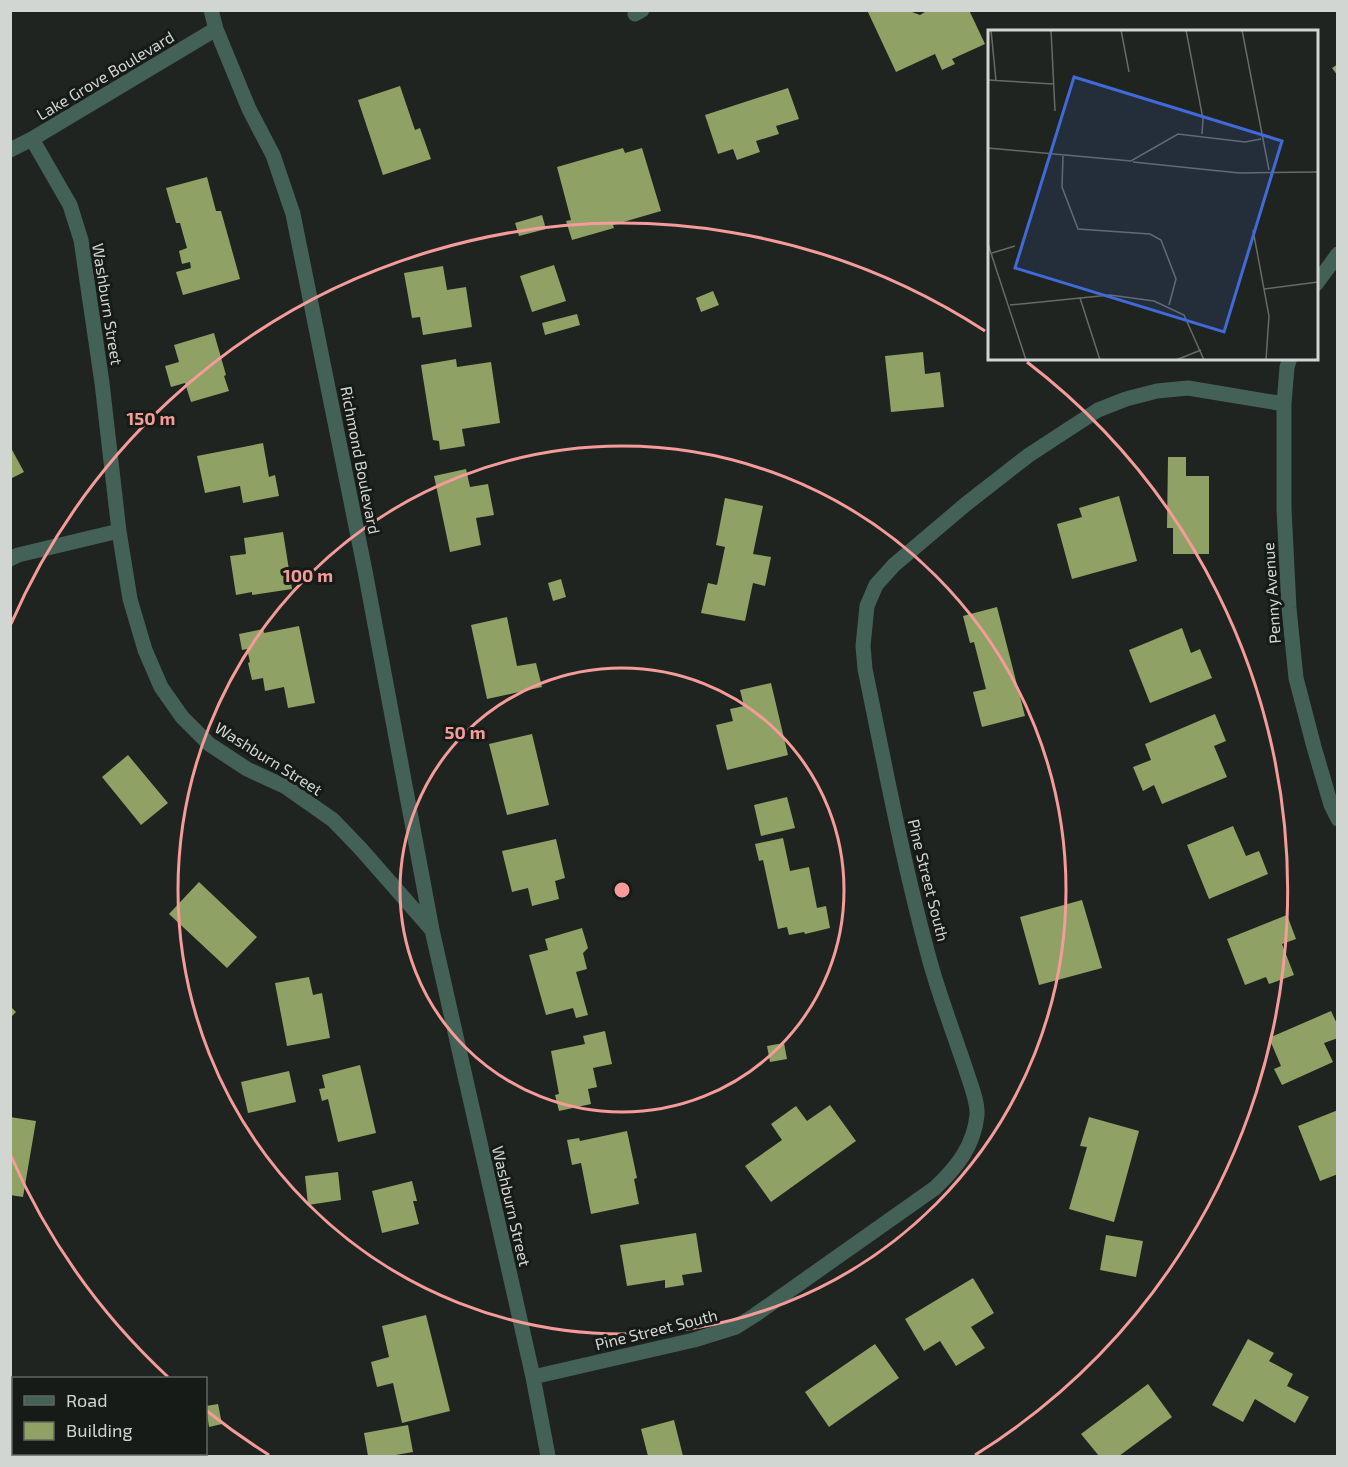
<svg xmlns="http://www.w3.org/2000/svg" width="1348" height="1467" font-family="'Exo 2',sans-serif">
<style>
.building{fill:#90a165}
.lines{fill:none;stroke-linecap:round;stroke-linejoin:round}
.minor{stroke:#446158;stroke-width:15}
.ring{fill:none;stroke:#f59b9a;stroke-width:3}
.labels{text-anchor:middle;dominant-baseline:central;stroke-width:6;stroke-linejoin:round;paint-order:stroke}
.street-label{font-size:16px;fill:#d2d6d2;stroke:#161b17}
.inset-road{fill:none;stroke:#676b67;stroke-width:1.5}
.view{fill:#4169d7;fill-opacity:0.15;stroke:#4169d7;stroke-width:3}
.inset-edge{fill:none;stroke:#d2d6d2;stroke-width:3}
.centre{fill:#f59b9a;stroke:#161b17;stroke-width:3}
.ring-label{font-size:18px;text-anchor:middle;font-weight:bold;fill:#f59b9a;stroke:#161b17;stroke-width:6;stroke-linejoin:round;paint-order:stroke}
</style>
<rect width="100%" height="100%" fill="#1f2420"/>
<path class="building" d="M867,10H911L912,12L920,15L928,10H969L985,44L952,59L955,64L942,70L935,54L896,72Z
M1338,64V76L1332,68Z
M400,86L415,130L420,128L431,159L383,175L358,100Z
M788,88L799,119L776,126L779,134L756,141L760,152L737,160L733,149L718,154L705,115Z
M623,148L625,153L642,148L661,211L613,225L614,228L572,240L566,221L571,220L557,167Z
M207,177L216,211H221L240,279L183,295L176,272L191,268L190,262L182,264L179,251L187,248L180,223H176L166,188Z
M542,215L546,229L519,236L515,223Z
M554,265L566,301L532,312L520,276Z
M443,266L447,290L466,287L472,327L423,335L420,317L412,318L404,273Z
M713,291L719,305L701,312L696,298Z
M577,314L580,325L545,335L542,323Z
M214,333L226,375L224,376L229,391L191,402L185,383L171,387L165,366L179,362L174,345Z
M923,352L925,374L940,372L944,407L891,412L885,356Z
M456,359L457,367L491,362L500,423L462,429L465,446L440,450L439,441L433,440L421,365Z
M263,443L269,477L275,475L279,496L243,503L240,486L205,493L197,456Z
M10,446L24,472L10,479Z
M1168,457H1186V476H1209V554H1173V528H1167Z
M466,469L470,487L488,484L494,515L476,518L481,545L450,552L434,476Z
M1119,496L1137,561L1072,579L1057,524L1082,517L1079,508Z
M725,498L763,506L753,554L771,557L765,586L753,583L745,621L701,613L708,583L717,585L725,547L716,545Z
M283,532L292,589L252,595V592L236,595L230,556L246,554L244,538Z
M561,579L566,597L553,601L548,583Z
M997,607L1025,716L982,727L973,692L986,689L974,642L970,643L963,616Z
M507,617L517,666L536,663L542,687L487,699L471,625Z
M299,626L315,703L288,708L284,687L265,691L263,678L252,680L248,663L250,662L247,649L242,650L239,634L263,629L264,633Z
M1182,628L1191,653L1200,649L1212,678L1150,703L1129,650Z
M771,683L788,755L727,770L716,725L733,721L730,709L744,706L740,690Z
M1215,714L1226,741L1214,746L1227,777L1162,804L1154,785L1143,791L1133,767L1151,760L1145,744Z
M532,734L549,805L507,815L489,744Z
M128,755L168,803L141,825L102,777Z
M787,797L795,828L761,836L754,805Z
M1233,826L1246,856L1259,851L1268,874L1209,899L1187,845Z
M783,838L790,871L809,867L817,908L826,906L830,928L805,934L804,932L789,935L787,927L778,929L763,860L759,861L755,844Z
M556,839L565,878L555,881L559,899L532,906L528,888L512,892L502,851Z
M199,882L257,937L227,968L169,914Z
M1082,900L1102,968L1039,985L1020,917Z
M1287,915L1296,939L1282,944L1294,975L1269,984L1266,977L1245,985L1227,939Z
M582,928L588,948L583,953L587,969L576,972L588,1015L576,1018L573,1008L546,1015L529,955L548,950L545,939Z
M309,977L313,995L322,993L330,1038L287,1046L275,983Z
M10,1006L16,1012L10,1018Z
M1331,1011L1338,1026V1038L1324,1043L1333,1062L1282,1085L1274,1069L1281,1066L1269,1038Z
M605,1031L612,1064L593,1068L597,1087L588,1089L591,1104L559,1111L555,1095L559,1094L551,1051L585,1044L583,1036Z
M784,1043L787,1059L770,1062L767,1046Z
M360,1065L376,1133L338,1142L328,1099L322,1101L319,1089L325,1088L322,1075Z
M289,1071L296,1102L248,1113L241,1082Z
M830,1105L856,1141L771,1202L745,1166L782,1140L771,1124L796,1106L807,1121Z
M1338,1110V1174L1320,1181L1298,1126Z
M10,1117L36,1121L23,1197L10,1195Z
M1089,1117L1139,1131L1114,1222L1069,1209L1087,1147L1080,1146Z
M627,1131L637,1178L634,1179L639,1204L591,1214L581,1163L572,1165L567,1140L579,1138L580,1141Z
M338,1172L341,1200L308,1205L305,1176Z
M412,1181L417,1201H413L419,1224L382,1233L372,1191Z
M696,1233L702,1272L682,1275L684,1285L665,1288V1280L627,1286L620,1245Z
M1106,1235L1143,1241L1136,1277L1100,1270Z
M973,1278L994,1313L971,1327L985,1348L956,1366L940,1341L924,1351L905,1319Z
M426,1315L450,1411L402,1423L393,1383L377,1387L371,1362L389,1357L382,1326Z
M1248,1339L1274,1353L1269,1361L1293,1374L1287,1386L1309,1397L1295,1423L1255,1399L1243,1422L1212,1405Z
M875,1344L899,1378L829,1427L805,1392Z
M1148,1384L1172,1417L1119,1456H1099L1081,1434Z
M218,1404L222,1424L209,1427L206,1406Z
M674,1420L683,1456H648L641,1429Z
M408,1425L413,1452L390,1456H368L364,1433Z
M120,1454H189L190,1456H113Z"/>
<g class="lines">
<path class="minor" d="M211,10L216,29L249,109L273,155L293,214L365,571L432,930
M635,14L642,10
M32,139L70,205L81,240L102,383L119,531L130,599L145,650L161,687L182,717L209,744L247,769L286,787L333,820L360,848L432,930L533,1377L548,1456
M10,150L32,139L216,29
M1316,284L1338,254
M1290,358L1287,367L1284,404V509L1289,608L1296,678L1314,747L1331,805L1338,819
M10,559L18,555L119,531
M533,1377L694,1340L736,1327L755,1315L935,1188C957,1167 974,1146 977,1115C978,1101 969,1080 965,1067C953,1031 939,995 929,958C903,863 885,766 865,669L863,646L867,606L876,585L894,565L966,504L1029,455L1098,410L1126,399L1157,391L1188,388L1284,404"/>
</g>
<g class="ring">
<circle cx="622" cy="890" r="222"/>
<circle cx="622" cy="890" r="444"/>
<path d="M269 1455A666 666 0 0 1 207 1411M168 1377A666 666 0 0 1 11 1156M11 624A666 666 0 0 1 985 331M1027 362A666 666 0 0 1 975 1455"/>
</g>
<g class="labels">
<g class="street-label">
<text transform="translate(105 75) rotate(-31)">Lake Grove Boulevard</text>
<text transform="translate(108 304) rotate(81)">Washburn Street</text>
<text transform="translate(361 460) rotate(79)">Richmond Boulevard</text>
<text transform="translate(1271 593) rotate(-94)">Penny Avenue</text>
<text transform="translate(269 758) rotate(32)">Washburn Street</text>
<text transform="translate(929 880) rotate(76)">Pine Street South</text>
<text transform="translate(512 1206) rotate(77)">Washburn Street</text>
<text transform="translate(656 1329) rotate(-14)">Pine Street South</text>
</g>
</g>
<g transform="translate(988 30)">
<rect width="330" height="330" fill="#1f2420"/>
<path class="inset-road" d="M3,0L8,51M63,0L67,81M133,0L141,42M198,0L215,89L214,104M254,0L281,140M330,28V62M0,50L65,54M0,118L143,131L190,104L257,112L273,109M75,126L74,157L90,199L162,204L173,210L188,249L181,275M145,132L251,143L330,142M265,200L281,286L278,330M0,214L38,330M4,223L27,216M276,259L330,252M92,268L112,330M22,275L122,265L166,271L196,285L216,330M188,330L213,320"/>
<path class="view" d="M86,47L294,111L236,302L27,238Z"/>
<rect width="330" height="330" class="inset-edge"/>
</g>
<circle cx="622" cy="890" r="9" class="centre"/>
<g class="ring-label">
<text x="151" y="425">150 m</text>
<text x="308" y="582">100 m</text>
<text x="465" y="739">50 m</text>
</g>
<rect width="1348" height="1467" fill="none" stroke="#d2d6d2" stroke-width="24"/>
<rect x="12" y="1377" width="195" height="78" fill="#161b17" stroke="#616662" stroke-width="1.5"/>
<rect x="24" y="1396" width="30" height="9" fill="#446158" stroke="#616662" stroke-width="1.5"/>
<text x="66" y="1407" font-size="18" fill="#d2d6d2">Road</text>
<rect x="24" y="1422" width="30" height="18" fill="#90a165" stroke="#616662" stroke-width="1.5"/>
<text x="66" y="1437" font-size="18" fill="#d2d6d2">Building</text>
</svg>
